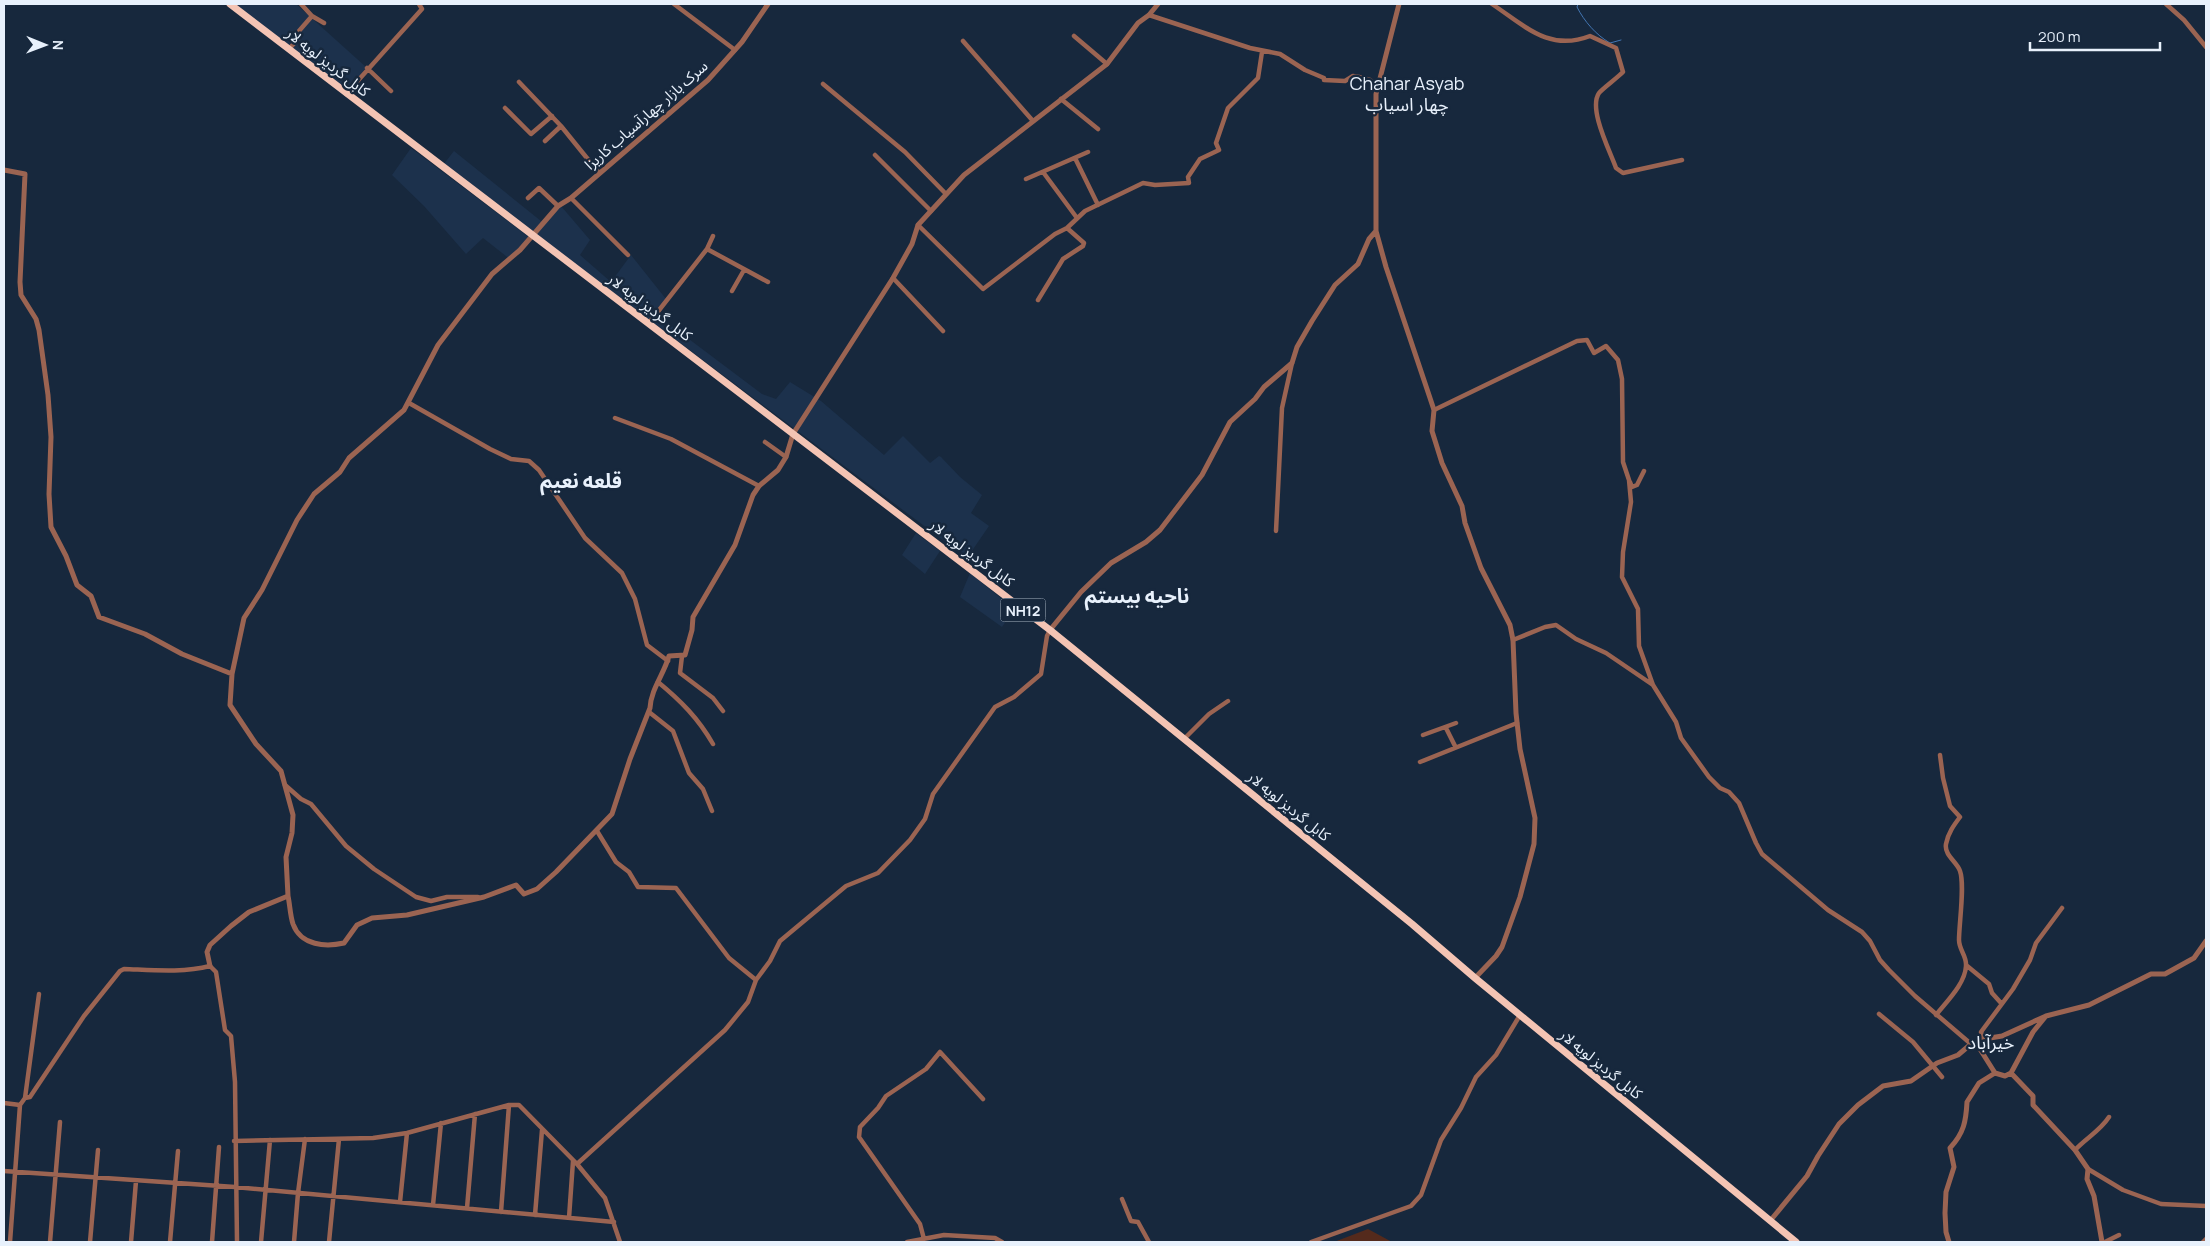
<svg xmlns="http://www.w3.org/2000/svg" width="2210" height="1246" font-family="Manrope,'Noto Sans Arabic',sans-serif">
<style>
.built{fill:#1c314c}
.green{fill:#542a1c}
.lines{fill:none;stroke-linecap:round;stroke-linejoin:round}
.stream{stroke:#4275b2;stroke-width:1}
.minor{stroke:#9b6452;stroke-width:4.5}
.tertiary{stroke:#9b6452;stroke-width:5}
.trunk{stroke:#f4c4b4;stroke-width:7}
.labels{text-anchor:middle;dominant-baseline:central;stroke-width:5;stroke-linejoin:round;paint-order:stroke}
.shield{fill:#17283d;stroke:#a9b5c3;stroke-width:1}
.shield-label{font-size:14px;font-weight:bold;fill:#e8f1fc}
.street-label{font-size:15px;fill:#e8f1fc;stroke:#17283d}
.quarter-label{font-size:18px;fill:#e8f1fc;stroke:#17283d}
.district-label{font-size:20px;font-weight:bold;fill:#e8f1fc;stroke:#17283d}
</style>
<rect width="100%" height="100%" fill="#17283d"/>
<path class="built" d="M234,4H296L366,67L349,94Z
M411,148L530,238L511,260L483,238L466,254L424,206L392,175Z
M454,151L541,221L561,206L590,240L580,255L611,282L631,255L666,299L657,315L762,394L776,399L790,382L821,401L884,455L903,436L930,463L939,456L941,457L960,477L982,495L971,513L989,526L967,558L443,165Z
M916,533L940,551L925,574L902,555Z
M970,573L1014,609L1002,627L960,597Z"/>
<path class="green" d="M1368,1229L1392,1242H1334Z"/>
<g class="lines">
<path class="stream" d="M1578,4L1577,7C1584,21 1596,35 1610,43L1621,40"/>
<path class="minor" d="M301,4L312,16L324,23
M674,4L735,50
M1492,4C1525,26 1549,52 1590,36L1616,48L1623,72C1617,78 1602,89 1599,93C1588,109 1610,151 1616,168L1623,173L1682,160
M2166,4L2184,20L2206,47
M1149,15L1250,48L1280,54L1305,70L1324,78V80L1345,81L1353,76L1359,77L1370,80L1378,87
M1074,36L1107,64
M963,41L1033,121
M289,49L298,39L299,31L312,16
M367,68L391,91
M519,82L561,126L599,173
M823,84L905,152L946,194
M346,94L422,9L419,4
M1061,99L1098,129
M505,108L531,134L552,116
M545,141L561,126
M875,155L931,211
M1075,158L1098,205
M1043,172L1077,218
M1026,179L1088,152
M528,198L539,188L558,206
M571,198L628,255
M918,225L983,289L1055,234L1067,228L1084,243L1083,246L1063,259L1038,300
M1067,228L1085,211L1143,183L1155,185L1189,183L1188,177L1200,159L1219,150L1216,143L1228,108L1258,78L1262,52
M707,249L768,282
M893,278L943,331
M732,291L744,270
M649,323L707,249L713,236
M409,403L490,449L511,459L529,461L539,470L585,538L622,573L635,599L647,645L668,661
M1434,410L1577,341L1587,340L1594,353L1606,346L1618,360L1622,379L1623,462L1629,480L1631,502L1623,552L1622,577L1638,609L1639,646L1644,660L1653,685L1676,722L1681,738L1709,777L1720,788L1729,792L1739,803L1756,843L1762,854L1828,910L1862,932L1870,941L1880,960L1889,970L1915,996L1971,1044
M615,418L671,439L759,486
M765,442L786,457
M1630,482L1632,487L1637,485L1644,471
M1276,531L1282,408L1292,363
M1513,640L1545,627L1556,625L1576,639L1606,653L1653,685
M682,656L680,673L713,698L723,711
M658,682C681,701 698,718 713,744
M649,712L673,731L689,773L703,789L712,811
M1446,728L1455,746
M1423,735L1456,723
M1185,738L1209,714L1228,701
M1420,762L1517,723
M285,785L301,799L311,804L346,846L374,869L416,897L431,901L447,897H478
M597,831L616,862L629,872L638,887L676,888L729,958L756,980
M1966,965L1989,984L1992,993L2001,1003
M1879,1014L1913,1042L1942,1077
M1936,1015C1947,1001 1965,984 1966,966C1967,956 1959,950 1959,940C1959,924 1965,885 1960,871C1957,862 1944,855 1946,844C1948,833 1954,825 1960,817L1950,806L1943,778L1940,755
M1984,1039L1981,1032L2013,989L2030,960L2036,943L2062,908
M25,1098L30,1097L84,1016L120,971L124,969C152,970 183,973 210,966L216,972L225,1030L231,1036L235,1082L237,1242
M4,1103L20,1105
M234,1141L373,1138L407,1133L509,1105H519L577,1164L605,1198L620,1242
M2075,1150C2086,1138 2100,1131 2109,1117
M577,1164L725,1030L748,1002L756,980L770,961L780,941L846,886L878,873L910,840L925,819L933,794L995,707L1014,697L1041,674L1047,636L1050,630
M2088,1169L2123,1190L2161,1204L2206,1206
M4,1171L235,1187L614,1222
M1122,1199L1131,1221L1138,1222L1149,1242
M400,1202L407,1133
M433,1205L441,1123
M467,1208L475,1114
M501,1212L509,1105
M535,1215L542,1130
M569,1218L573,1161
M924,1239L920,1224L859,1137L860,1127L878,1108L886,1096L926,1069L940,1052L983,1099
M10,1242L20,1105L25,1098L39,994
M50,1242L60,1122
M90,1242L98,1150
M131,1242L136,1181
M170,1242L178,1151
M212,1242L219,1147
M261,1242L270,1140
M294,1242L298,1193L305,1139
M329,1242L339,1139
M907,1242L944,1235L995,1238L1002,1242
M1311,1242L1411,1206L1421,1195L1441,1140L1461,1108L1476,1077L1496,1055L1520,1015
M2105,1242L2119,1235
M2203,1242L2206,1239"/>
<path class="tertiary" d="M1399,4L1376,94V231L1386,267L1430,398L1434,410L1432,431L1442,463L1462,506L1465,523L1481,568L1510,625L1513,640L1516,713L1520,749L1535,818L1534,844L1520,897L1502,947L1496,956L1475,978
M4,170L25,174L20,282L21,295L36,319L39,330L48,395L51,437L49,494L51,527L66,556L77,585L91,596L99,617L145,634L182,654L232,674
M1050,630L1081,592L1111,563L1146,542L1160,530L1202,475L1230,422L1255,399L1264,387L1292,363L1297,347L1312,321L1335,285L1358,264L1369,239L1376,231
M288,896C290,905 290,915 293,924C301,946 326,947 344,943L357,925L372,918L407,915L484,897L516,885L524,894L537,889L556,872L612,814L630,759L650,708C651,689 664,674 669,656L685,655L692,630L693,617L735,545L753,495L759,486L778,470L786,457L793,434L893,278L912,244L918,225L964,175L1107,64L1138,23L1149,15L1158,4
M210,966L207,952L210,945L231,926L249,912L288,896L286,857L292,833L293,815L281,771L256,744L230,705L232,674L244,618L262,590L297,520L314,494L340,472L349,458L404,410L438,345L492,274L520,250L558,206L571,198L708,80L742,42L768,4
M1978,1046L1995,1073
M2011,1073L2033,1096V1105L2075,1150L2088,1169L2087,1179L2094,1196L2102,1242
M1770,1221L1807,1176L1818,1156L1839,1124L1858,1105L1883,1086L1911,1081L1937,1063L1958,1055L1971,1044L1978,1046L1984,1039L2002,1036L2046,1016
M1949,1242L1946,1232L1945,1213L1946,1192L1954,1167L1950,1148C1964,1133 1966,1121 1967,1102L1979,1083L1995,1073L2005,1076L2011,1073L2033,1032L2046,1016L2089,1005L2151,974H2165L2194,958L2206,941"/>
<path class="trunk" d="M230,4L1050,630L1412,924L1475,978L1796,1242"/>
</g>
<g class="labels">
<rect class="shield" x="1000.5" y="598.5" width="45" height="23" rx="4"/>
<g class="shield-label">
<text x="1023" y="610">NH12</text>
</g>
<g class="street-label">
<text transform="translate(328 62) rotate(38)">کابل گردیز لویه لار</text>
<text transform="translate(646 115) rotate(-41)">سرک بازار چهارآسیاب کاریزا</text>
<text transform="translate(650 307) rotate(37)">کابل گردیز لویه لار</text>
<text transform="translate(972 553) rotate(37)">کابل گردیز لویه لار</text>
<text transform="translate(1289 806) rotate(39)">کابل گردیز لویه لار</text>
<text transform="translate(1601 1064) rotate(39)">کابل گردیز لویه لار</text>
</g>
<g class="quarter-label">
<text x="1407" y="83">Chahar Asyab<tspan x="1407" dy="21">چهار اسیاب</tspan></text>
<text x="1991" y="1042">خیرآباد</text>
</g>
<g class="district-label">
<text x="581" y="480">قلعه نعيم</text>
<text x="1137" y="595">ناحیه بیستم</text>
</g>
</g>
<rect width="2210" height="1246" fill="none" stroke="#e8f1fc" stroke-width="10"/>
<g transform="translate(45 45) rotate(91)" stroke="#17283d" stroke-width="4" paint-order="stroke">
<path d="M0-4L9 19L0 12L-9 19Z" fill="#e8f1fc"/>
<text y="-8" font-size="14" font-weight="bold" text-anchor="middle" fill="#e8f1fc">N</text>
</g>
<path d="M2030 42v8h130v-8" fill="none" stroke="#e8f1fc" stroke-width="2.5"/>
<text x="2038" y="42" font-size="15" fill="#e8f1fc" stroke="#17283d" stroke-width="4" paint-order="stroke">200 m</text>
</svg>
